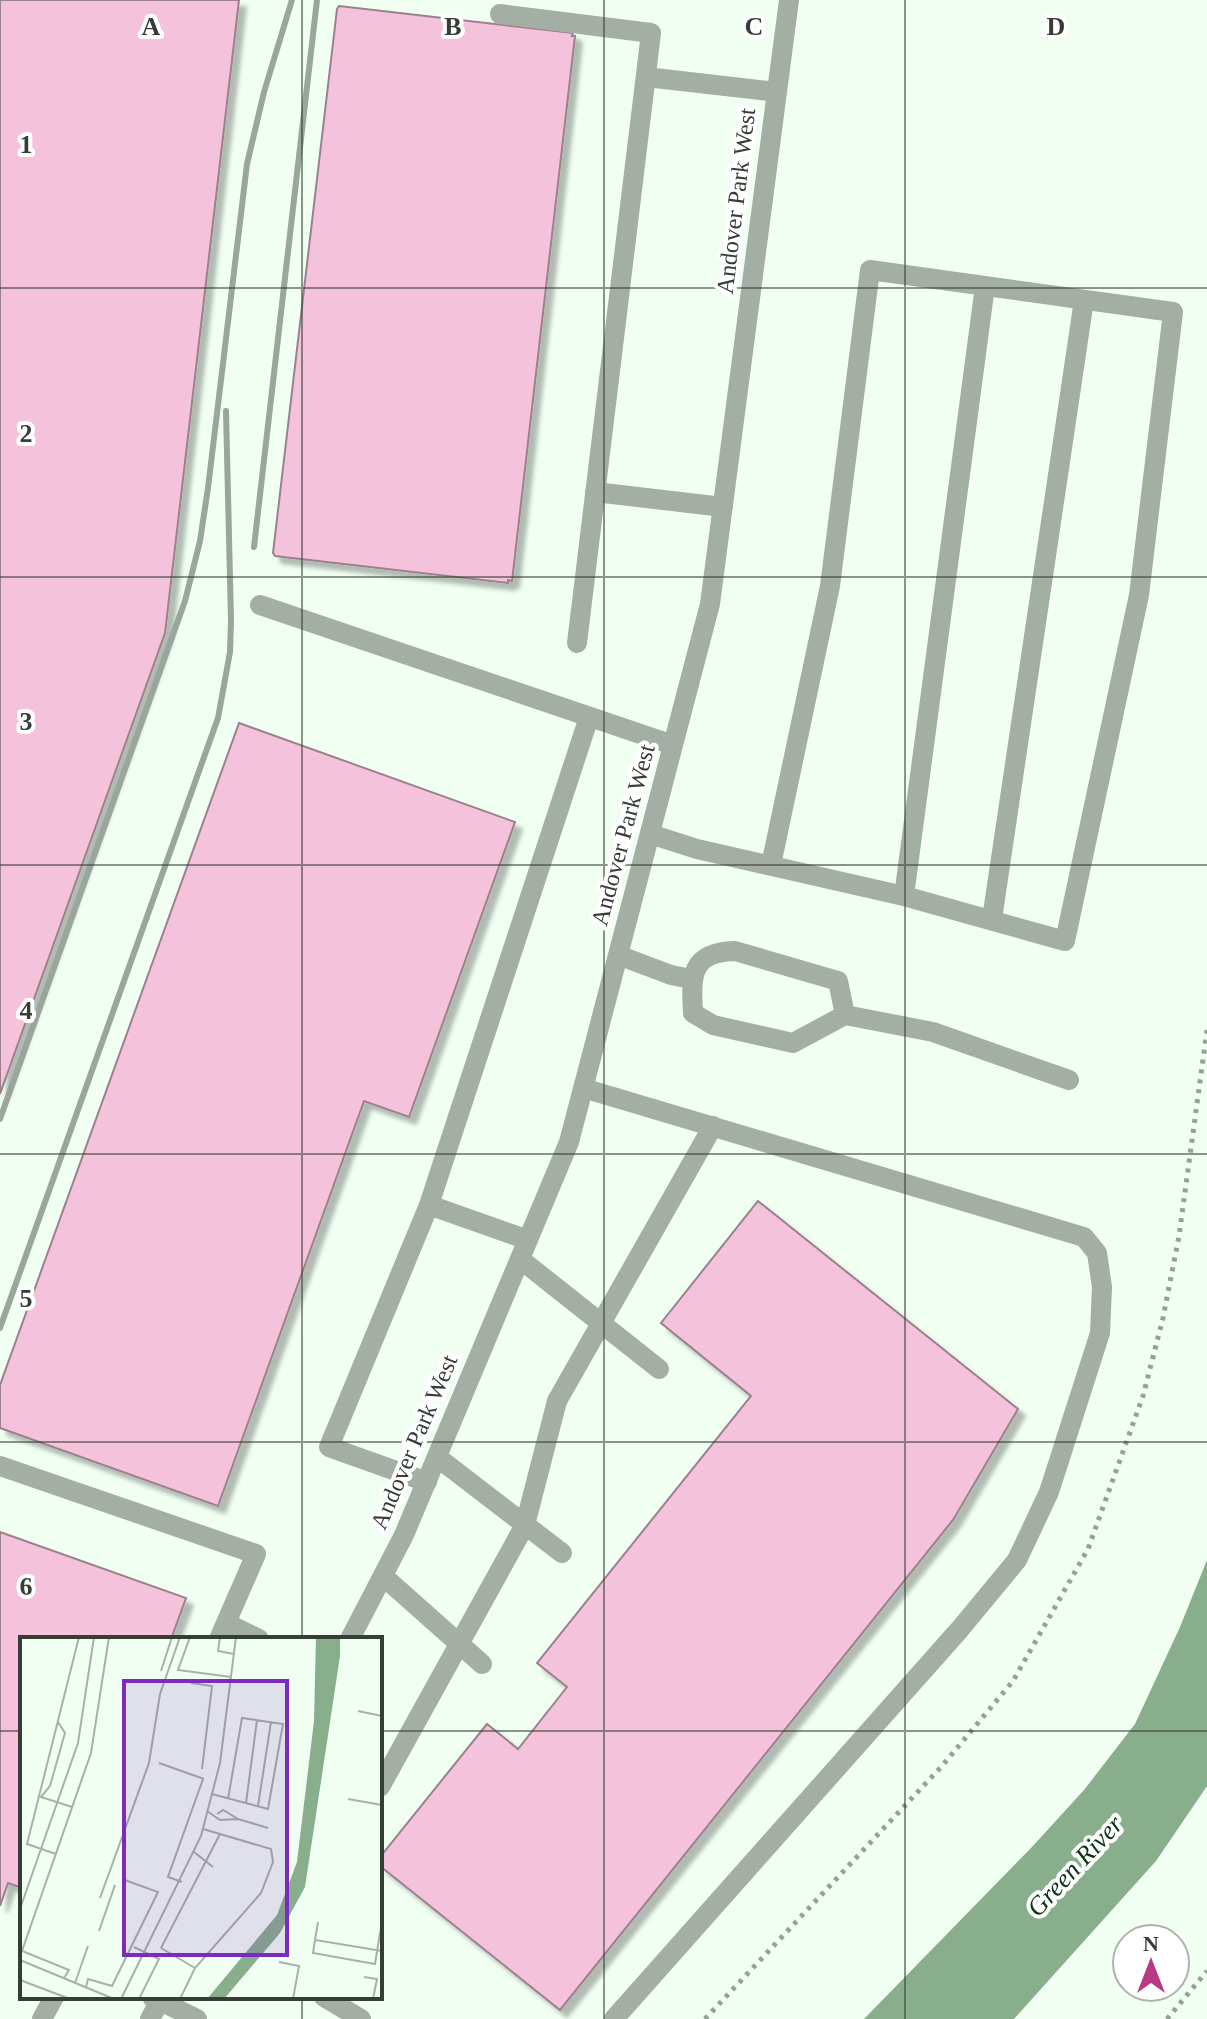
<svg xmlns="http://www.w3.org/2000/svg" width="1207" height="2019" font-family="Georgia,serif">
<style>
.water{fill:#88ae8c}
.building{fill:#f4c3db;stroke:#9b818d;stroke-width:2;filter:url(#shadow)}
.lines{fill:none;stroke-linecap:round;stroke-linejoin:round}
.path{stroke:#95a096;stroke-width:5;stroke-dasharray:4 6;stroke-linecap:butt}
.minor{stroke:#a4aea5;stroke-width:20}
.rail{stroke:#9aa59b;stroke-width:6}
.grid{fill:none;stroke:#353d35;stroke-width:2;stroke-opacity:0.55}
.labels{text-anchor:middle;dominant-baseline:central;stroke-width:8;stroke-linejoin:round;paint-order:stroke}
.street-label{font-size:24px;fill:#353d35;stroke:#fff}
.water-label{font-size:26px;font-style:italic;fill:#083514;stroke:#fff}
.inset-road{fill:none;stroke:#a6b1a7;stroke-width:2}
.view{fill:#7b2cbf;fill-opacity:0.15;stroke:#7b2cbf;stroke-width:4}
.inset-edge{fill:none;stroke:#353d35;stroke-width:4}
.grid-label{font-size:26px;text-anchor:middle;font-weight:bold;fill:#353d35;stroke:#fff;stroke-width:8;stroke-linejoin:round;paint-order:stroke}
</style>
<defs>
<filter id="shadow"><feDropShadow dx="7" dy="7" stdDeviation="2" flood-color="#0004"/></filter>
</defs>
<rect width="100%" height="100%" fill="#f1fff3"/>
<path class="water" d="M1207,1560V1786L1156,1861L1014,2019H864L1031,1848L1084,1790L1135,1724L1180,1627Z"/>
<path class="building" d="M0,0H239L165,633L0,1094Z
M339,6L573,33L572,36H575L512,581L508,580V583L275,556L273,553L337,9Z
M239,723L515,822L409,1117L364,1101L218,1506L0,1428V1385Z
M758,1201L1018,1409L953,1520L560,2010L380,1866V1857L487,1724L518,1749L567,1687L537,1663L751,1396L661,1323Z
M0,1532L186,1598L171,1639H22V1888L8,1883L0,1906Z"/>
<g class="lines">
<path class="path" d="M705,2019L942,1766L1013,1681L1088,1549L1143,1396L1163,1318L1179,1236L1207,1030
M1167,2019L1207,1971"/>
<path class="minor" d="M500,14L651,33L577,643
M646,77L777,92
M595,492L723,507
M260,605L673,745
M650,834L697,849L904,896L1065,941L1139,595L1173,312L870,270L830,586L771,865
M904,896L985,286
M992,919L1084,300
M618,955L671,975L691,979
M845,1015L838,981L735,951C690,952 691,976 693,1013L713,1025L793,1043L845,1015L933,1032L1069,1080
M583,1088L1084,1237L1097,1253L1102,1287L1100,1333L1049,1492L1017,1560L960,1629L614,2019
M429,1205L528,1240
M520,1259L659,1369
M437,1457L562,1553
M0,1466L256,1554L219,1639
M427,1482L329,1447L429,1205L589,717
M383,1576L482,1664
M226,1623L259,1639
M350,1639L404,1535L569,1142L710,604L789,0
M380,1787L525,1525L557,1401L713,1126
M152,1997L197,2019
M324,1997L361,2019
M42,2019L54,1997
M150,2019L162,1997"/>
<path class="rail" d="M254,547L317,0
M0,1119L185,601L200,541L208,488L247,164L264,92L292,0
M0,1328L218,718L230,652L231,620L226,411"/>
</g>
<path class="grid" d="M302,0V1639M604,0V2019M905,0V2019M0,288H1207M0,577H1207M0,865H1207M0,1154H1207M0,1442H1207M0,1731H22M380,1731H1207M302,1997V2019"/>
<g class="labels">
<g class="street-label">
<text transform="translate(736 201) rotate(-83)">Andover Park West</text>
<text transform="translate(623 835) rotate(-75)">Andover Park West</text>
<text transform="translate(414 1442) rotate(-67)">Andover Park West</text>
</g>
<g class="water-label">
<text transform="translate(1075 1866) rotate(-47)">Green River</text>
</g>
</g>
<g transform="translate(20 1637)">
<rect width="362" height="362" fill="#f1fff3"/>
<path d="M296,0H320V19L285,250L260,296L204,362H187L257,278L277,225L294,84Z" fill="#88ae8c"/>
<path class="inset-road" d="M170,0L158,33L211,40M200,0L198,14L214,17M141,34L152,0M171,46L192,49L182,132M338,74L362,79M38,85L45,96L30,149L21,160L52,170M139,126L184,142M192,157L248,172L263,87L222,81L208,162M328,162L362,168M226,166L237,83M238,169L251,85M187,174L200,183L218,182L248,191M197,177L203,173L218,182M174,215L193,230M36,217L7,207L59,0M162,245L148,240L183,142M80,261L129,126L140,57L160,0M0,272L58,106L74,0M298,285L295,303L362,314M79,294L95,248M295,303L293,316L355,327L362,284M114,310L139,322L119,362M141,311L200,197M141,311L175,331M0,323L94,362M259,325L279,329L273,362M344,340L357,342L353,362M44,341L49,333L2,314L71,116L89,0M0,343L50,362M55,346L68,309M66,350L68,342L92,349L138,255L102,242M101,362L181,199L200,126L216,0M160,362L175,331L241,256L253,225L251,212L183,192"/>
<path class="view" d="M104,44H267V318H104Z"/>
<rect width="362" height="362" class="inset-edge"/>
</g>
<g class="grid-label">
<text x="151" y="35">A</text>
<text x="453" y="35">B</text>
<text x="754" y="35">C</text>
<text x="1056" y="35">D</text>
<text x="26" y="153">1</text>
<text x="26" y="442">2</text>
<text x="26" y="730">3</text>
<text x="26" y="1019">4</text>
<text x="26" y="1307">5</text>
<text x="26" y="1595">6</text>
</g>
<g transform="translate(1151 1963)"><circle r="38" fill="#ffffff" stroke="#aeb1ae" stroke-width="2"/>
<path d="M0-6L14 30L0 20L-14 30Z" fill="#b93984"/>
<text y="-12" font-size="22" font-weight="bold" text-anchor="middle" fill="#353d35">N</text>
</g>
</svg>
